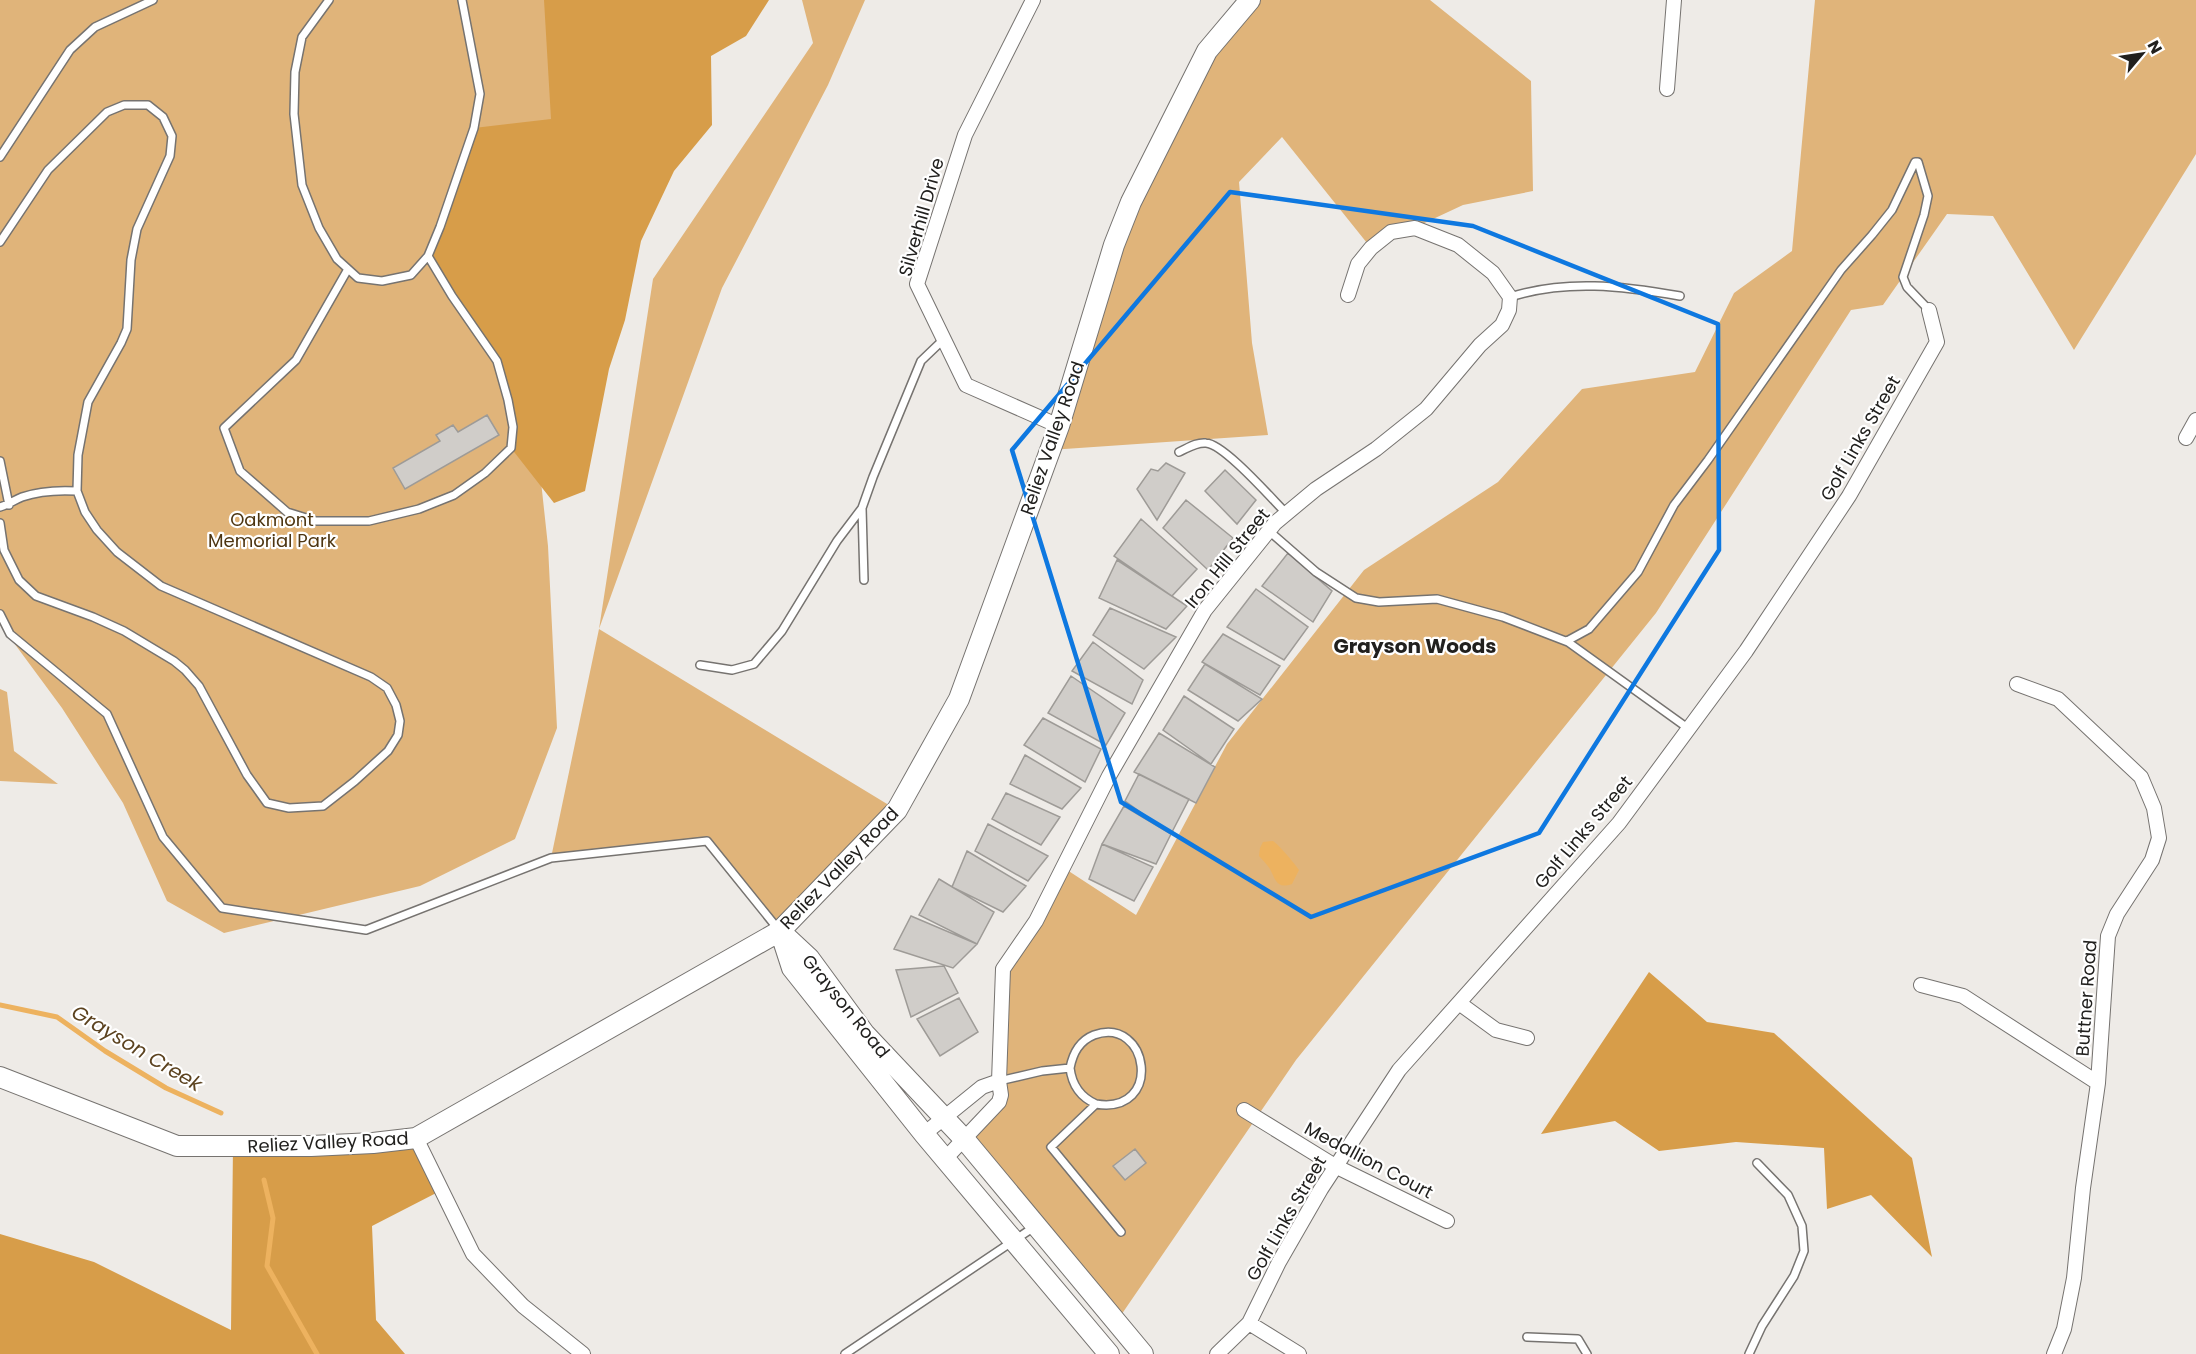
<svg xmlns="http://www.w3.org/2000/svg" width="2196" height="1354" font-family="Poppins,sans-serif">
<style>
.green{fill:#e0b47a}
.forest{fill:#d79d49}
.water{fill:#edb25f}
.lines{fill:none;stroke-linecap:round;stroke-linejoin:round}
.stream{stroke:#edb25f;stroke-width:5}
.building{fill:#d0cdc9;stroke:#9e9b97;stroke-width:1.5}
.lane-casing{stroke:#767370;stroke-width:10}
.street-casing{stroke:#767370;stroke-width:16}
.secondary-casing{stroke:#767370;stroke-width:22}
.lane{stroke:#fff;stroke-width:7}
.street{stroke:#fff;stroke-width:14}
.secondary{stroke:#fff;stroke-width:20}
.marked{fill:none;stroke:#0e78e0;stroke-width:4.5;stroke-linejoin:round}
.labels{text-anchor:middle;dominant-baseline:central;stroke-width:4.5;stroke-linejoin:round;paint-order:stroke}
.street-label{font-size:18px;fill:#21201e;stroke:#fff}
.park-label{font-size:18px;fill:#4d3511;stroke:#fff}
.neighbourhood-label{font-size:20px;font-weight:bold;fill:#21201e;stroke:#fff}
.water-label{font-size:20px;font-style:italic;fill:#5c4320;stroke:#fff}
</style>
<rect width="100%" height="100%" fill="#eeebe7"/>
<path class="green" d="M0,0H580L535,426L548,546L557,728L515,839L420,886L224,933L167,901L123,803L62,708L0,624Z
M802,0H865L828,85L722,288L599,629L897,810L780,931L707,841L551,858L599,629L653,279L813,43Z
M1250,0H1430L1531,81L1533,191L1463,205L1371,248L1282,137L1239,182L1252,343L1268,435L1050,450L1114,245L1207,51Z
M1815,0H2196V154L2074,350L1993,216L1947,214L1883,305L1851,310L1656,613L1296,1060L1117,1321L966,1141L1002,1101L1003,969L1064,868L1136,915L1227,744L1364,570L1498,482L1582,389L1695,372L1734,293L1792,251Z
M0,689L7,692L14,751L58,784L0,781Z"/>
<path class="forest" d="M544,0H769L746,36L711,56L712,125L674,171L641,241L625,320L609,369L585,491L554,503L511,448L513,427L497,361L428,256L474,128L551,119Z
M1649,972L1707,1022L1774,1033L1912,1158L1932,1257L1871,1195L1827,1209L1824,1148L1736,1142L1659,1151L1615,1121L1541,1134Z
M416,1138L442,1190L372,1226L376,1320L405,1354H0V1234L94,1262L231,1330L233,1146Z"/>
<path class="water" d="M1273,841C1278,844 1296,865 1299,870L1292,884C1277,889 1276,881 1270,869C1267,865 1263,860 1259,856L1260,848L1263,842Z"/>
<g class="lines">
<path class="stream" d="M0,1005L57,1017L105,1051L166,1088L221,1113
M264,1180L273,1218L267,1266L317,1354"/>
</g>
<path class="building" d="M487,415L499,435L405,489L393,468L440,441L436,435L453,425L458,432Z
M1166,463L1185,473L1157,520L1137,489L1151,469L1158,471Z
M1225,470L1256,500L1237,524L1205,491Z
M1186,500L1233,538L1208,570L1163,528Z
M1141,519L1197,569L1172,596L1114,556Z
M1288,553L1332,591L1313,622L1262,586Z
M1117,560L1187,606L1166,629L1099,598Z
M1256,589L1308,627L1284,660L1227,627Z
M1110,608L1176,637L1144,669L1093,635Z
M1223,634L1280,666L1260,695L1202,662Z
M1093,642L1143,680L1132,704L1072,671Z
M1205,664L1262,699L1238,721L1188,690Z
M1071,676L1125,713L1106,745L1048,713Z
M1184,696L1234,729L1211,764L1163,730Z
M1043,718L1101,749L1085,782L1024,745Z
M1159,733L1215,767L1196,803L1134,772Z
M1025,755L1081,788L1062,809L1010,784Z
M1139,774L1189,799L1171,834L1125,801Z
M1006,793L1060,817L1041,845L992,819Z
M1124,806L1171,834L1156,864L1102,844Z
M988,824L1048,856L1028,881L975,851Z
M1102,844L1153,867L1134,901L1089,879Z
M967,851L1026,886L1003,912L952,887Z
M939,879L994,912L977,944L919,915Z
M911,916L977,944L953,968L894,949Z
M944,966L958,993L911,1017L896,970Z
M959,998L978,1032L940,1056L917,1019Z
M1135,1149L1146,1163L1125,1180L1113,1166Z"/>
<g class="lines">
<defs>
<path id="lane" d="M329,0L302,37L295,72L294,114L302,185L319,228L337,259L358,278L382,281L411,275L428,256L440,227L474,128L480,94L462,0
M0,157L70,50L95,27L153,0
M0,242L48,170L107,112L124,105H148L163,117L172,136L170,156L137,229L131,260L127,329L121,343L88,402L78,455L77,491L85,512L97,530L117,552L161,586L371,677L387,688L396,705L400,721L398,735L388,751L355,781L323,806L289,808L267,803L247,775L199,686L185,670L174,661L124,631L93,617L36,596L19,580L4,550L0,523
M348,269L296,360L224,428L240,471L287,512L316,521H369L419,509L454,495L485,473L511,448L513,427L508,400L497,361L452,296L428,256
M1510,297C1566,279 1623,286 1680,296
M1179,452C1188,448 1196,442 1206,443C1224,444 1271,498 1287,514
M0,461L9,505
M0,507C8,505 14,500 22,497C39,491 59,490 77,491
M862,508L864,580
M1269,531L1316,572L1356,598L1379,602L1437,599L1503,617L1568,642L1689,729
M0,614L10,634L107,714L163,837L222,908L366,930L551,858L707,841L778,929
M1567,641L1589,629L1638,572L1674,505L1708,460L1841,270L1872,235L1892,210L1915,162H1918L1928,196L1924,215L1903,277L1907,287L1929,310
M700,665L732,670L754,664L782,631L837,541L862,508L873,477L921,361L944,339
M1070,1068C1072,1085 1080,1097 1096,1104
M999,1081L1042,1071L1070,1068C1073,1053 1079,1041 1094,1035C1149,1015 1164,1115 1096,1104L1051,1147L1121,1232
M1527,1337L1578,1339L1587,1354
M845,1354L1034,1227
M1749,1354L1762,1326L1794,1276L1804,1251L1802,1226L1788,1195L1757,1163"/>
<path id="street" d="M1033,0L965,135L917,284L966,385L1059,426
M1667,89L1674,0
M2186,438L2196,420
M2017,684L2058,699L2141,777L2154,808L2159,838L2152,860L2117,914L2108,936L2098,1083L2083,1188L2074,1278L2064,1329L2054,1354
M1921,985L1963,996L2098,1083
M1459,1003L1496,1030L1527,1038
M999,1081L1003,969L1036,921L1109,776L1205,610L1275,523L1316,489L1376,449L1426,409L1480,345L1502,325L1509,310L1510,297L1493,273L1458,245L1415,228L1391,232L1371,248L1358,264L1348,295
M1244,1110L1335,1166L1447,1221
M924,1134L982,1087L999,1081L1001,1095L999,1102L946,1158
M416,1138L473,1254L523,1306L583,1354
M1249,1323L1299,1354
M1217,1354L1249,1323L1279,1262L1321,1189L1399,1070L1619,823L1746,651L1849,496L1937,342L1929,310"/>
<path id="secondary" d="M780,931L809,958L864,1033L965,1140L1143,1354
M781,934L792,968L924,1134L1109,1354
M0,1077L177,1146H311L373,1143L416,1138L780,931L897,810L959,699L1059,426L1114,245L1131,202L1207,51L1250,0"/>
</defs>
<use href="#lane" class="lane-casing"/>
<use href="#street" class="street-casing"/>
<use href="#secondary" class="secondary-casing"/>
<use href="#lane" class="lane"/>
<use href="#street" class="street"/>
<use href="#secondary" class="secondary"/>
</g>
<path class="marked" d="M1230,192L1473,226L1718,324L1719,550L1539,833L1311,917L1121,802L1012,450Z"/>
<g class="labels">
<g class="street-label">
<text transform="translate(921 217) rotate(-74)">Silverhill Drive</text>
<text transform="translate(1052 438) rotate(-71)">Reliez Valley Road</text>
<text transform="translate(1860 438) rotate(-60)">Golf Links Street</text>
<text transform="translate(1227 558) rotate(-51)">Iron Hill Street</text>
<text transform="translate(1583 832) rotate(-50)">Golf Links Street</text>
<text transform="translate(839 868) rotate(-46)">Reliez Valley Road</text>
<text transform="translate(2086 998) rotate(-86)">Buttner Road</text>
<text transform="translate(846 1006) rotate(51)">Grayson Road</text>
<text transform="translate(328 1142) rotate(-3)">Reliez Valley Road</text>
<text transform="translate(1369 1160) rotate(28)">Medallion Court</text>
<text transform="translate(1286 1218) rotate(-60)">Golf Links Street</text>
</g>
<g class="park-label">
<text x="272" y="519">Oakmont<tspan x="272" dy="21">Memorial Park</tspan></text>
</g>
<g class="neighbourhood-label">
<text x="1415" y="646">Grayson Woods</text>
</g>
<g class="water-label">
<text transform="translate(137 1048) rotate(31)">Grayson Creek</text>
</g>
</g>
<g transform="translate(2142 54) rotate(61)" stroke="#ffffff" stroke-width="4.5" paint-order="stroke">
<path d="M0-4.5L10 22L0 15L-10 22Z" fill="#21201e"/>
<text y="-9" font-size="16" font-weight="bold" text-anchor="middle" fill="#21201e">N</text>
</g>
</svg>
